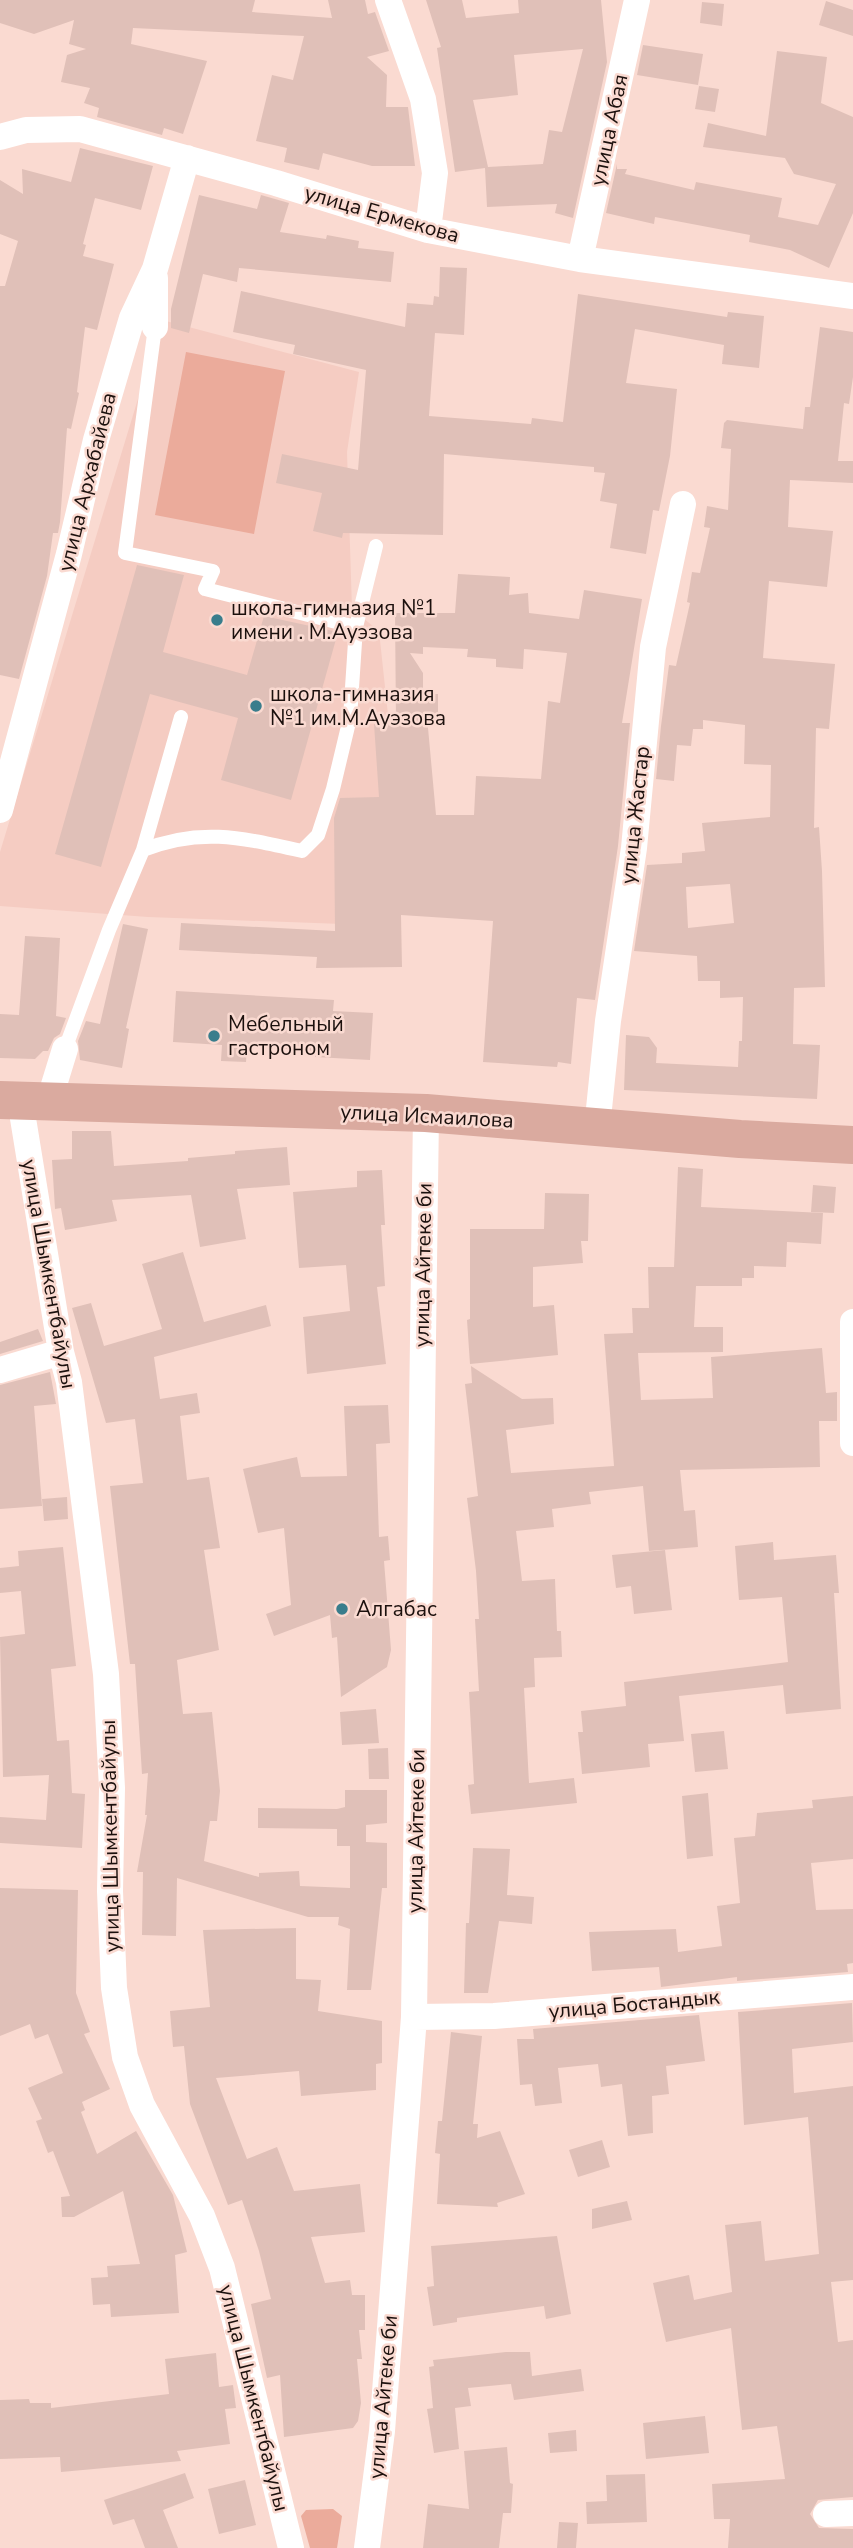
<svg xmlns="http://www.w3.org/2000/svg" width="853" height="2548" font-family="'Nunito Sans',sans-serif">
<style>
.built{fill:#f5ccc2}
.green{fill:#ebab9b}
.building{fill:#e0c0b8;fill-rule:evenodd}
.lines{fill:none;stroke-linecap:round;stroke-linejoin:round}
.service{stroke:#fff;stroke-width:14}
.minor{stroke:#fff;stroke-width:26}
.primary{stroke:#daaa9f;stroke-width:38}
.poi-dot{fill:#397d8c;stroke:#fadad1;stroke-width:2.5}
.labels{text-anchor:middle;dominant-baseline:central;stroke-width:5;stroke-linejoin:round;paint-order:stroke}
.street-label{font-size:21px;fill:#1b100d;stroke:#fadad1}
.poi-label{font-size:21px;fill:#1b100d;stroke:#fadad1;text-anchor:start}
</style>
<rect width="100%" height="100%" fill="#fadad1"/>
<path class="built" d="M162,320L359,372L347,452L352,609L379,631L396,789V926L148,917L0,906V852Z"/>
<path class="green" d="M186,352L285,371L254,534L155,515Z
M333,2509L342,2516L337,2548H310L301,2516L306,2510Z"/>
<path class="building" d="M0,0H255L252,12L332,18L328,0H365L368,14L375,12L389,51L367,57L387,75L386,107H408L415,166H372L323,153L319,170L284,162L287,148L256,141L272,75L293,80L304,36L133,28L131,44L207,61L183,134L164,128L162,135L97,117L99,108L84,103L90,88L61,82L67,55L86,49L69,44L74,20L34,34L0,23Z
M426,0H462L466,18L519,13L518,0H601L607,62L573,218L555,213L557,204L487,207L485,168L455,172L437,48L441,47ZM583,49L562,132L549,130L543,164L488,167L473,100L518,95L514,55Z
M826,1L853,10V36L819,25Z
M702,2L724,4L722,26L700,23Z
M643,45L703,54L698,85L637,75Z
M777,51L827,57L821,103L853,117V213L829,268L790,250L749,242L750,235L655,217L654,224L606,213L617,164V169H627L625,174L694,190L696,182L782,198L778,217L818,225L836,184L794,174L785,158L703,147L708,123L766,136Z
M699,86L719,89L715,112L695,109Z
M80,148L153,166L141,210L95,198L83,244L86,245L83,256L114,264L97,330L85,327L77,392L79,393L71,429L67,428L60,522L58,533H53L47,576L19,679L0,675V286H5L18,241L0,234V180L23,194L22,169L71,182Z
M199,195L257,209L261,195L289,203L280,232L326,239L327,235L359,241L358,248L394,252L391,282L239,268L237,282L203,274L189,333L171,328V309Z
M440,267L467,268L464,335L435,333L429,416L531,424L532,418L563,422L578,294L727,317L728,312L764,316L759,368L722,364L724,345L635,329L626,383L677,389L670,456L659,511L653,510L646,554L610,548L617,504L600,501L605,473L594,472V467L444,454L443,535L343,533L342,538L313,531L322,493L276,483L282,454L358,470L366,370L293,354L295,345L233,332L241,291L405,327L407,303L433,305L434,296L439,297Z
M820,327L853,332V377L849,404L844,403L838,461H853V483L790,480L788,527L833,531L827,587L769,581L763,658L835,664L829,729L816,728L814,828L819,827L822,871L825,987L794,988L793,1044L820,1045L817,1099L624,1090L626,1035L649,1037L657,1048L656,1063L738,1067L739,1041H742L743,997L720,998V981H698L697,956L634,951L647,865L682,863V853L705,851L702,823L770,817L771,765L744,764L745,725L703,720V729H693L691,746L677,745L674,781L656,779L661,726L669,665L676,666L690,603L687,602L692,572L700,573L710,528L704,527L707,506L728,510L731,449L721,448L724,423L727,420L803,429L805,407H810ZM730,884L734,923L688,928L686,887Z
M137,565L184,575L163,652L247,675L264,616L338,632L291,800L221,780L238,718L150,694L101,867L55,854Z
M458,574L510,577L509,595L528,593L529,613L579,619L584,590L642,599L622,723H630L618,846L595,1000L577,998L571,1064L558,1062L557,1067L483,1062L493,921L401,915L402,967L316,968L317,957L179,950L181,923L335,931L334,818L340,798L379,797L374,724L396,722L395,613H455ZM423,647L468,649L467,657L496,659V667L523,669L524,649L567,653L560,703L548,701L541,779L476,776L474,815H436L427,717H438V694H423V673L410,653L423,654Z
M123,924L148,929L126,1028L129,1029L122,1068L80,1060L78,1041L86,1021L100,1024Z
M25,936L60,938L56,1016L66,1018L60,1034L54,1038L48,1051H43L35,1059L0,1058V1014L19,1015Z
M176,991L334,1000L333,1011L373,1013L370,1060L315,1057V1051L247,1046L246,1062L221,1061L222,1045L173,1042Z
M72,1131H111L114,1166L188,1161V1158L235,1154V1151L287,1147L290,1185L237,1189L246,1239L200,1247L191,1195L112,1200L117,1221L65,1230L61,1208L55,1209L52,1160L72,1159Z
M678,1167L703,1169L701,1207L823,1213L821,1244L787,1242L786,1267L754,1266V1278H742V1286H696L694,1327H723V1352L638,1353L641,1400L713,1398L711,1357L822,1348L826,1393L837,1392V1421H819L820,1467L680,1470L684,1511L695,1510L698,1547L649,1551L643,1486L589,1492L591,1504L552,1509L554,1527L516,1531L522,1581L555,1579L557,1631H561L562,1657L534,1658L535,1687L524,1688L529,1783L574,1778L577,1803L471,1814L468,1785L474,1784L469,1692L479,1691L475,1619H479L476,1571L467,1498L478,1496L465,1384L472,1383L471,1366L522,1399L553,1398L554,1424L506,1430L511,1473L614,1466L604,1334L633,1333L632,1308H649L648,1267H674Z
M382,1170L385,1225H381L385,1286L377,1287L386,1364L307,1374L303,1317L350,1311L346,1265L299,1268L293,1192L357,1187V1171Z
M813,1185L836,1187L834,1213L811,1212Z
M545,1193L589,1194L588,1241H581L583,1263L533,1267V1307L554,1305L558,1355L470,1364L467,1320L470,1319V1229H544Z
M183,1252L204,1322L266,1305L271,1326L154,1357L160,1399L197,1393L200,1413L180,1416L187,1480L209,1477L220,1548L204,1550L219,1650L177,1660L183,1714L212,1712L220,1791L217,1821H210L204,1861L259,1877V1873L299,1871L300,1886L350,1888V1846H337V1829L258,1828V1808L337,1809L345,1807V1790H387V1823L366,1825V1842L387,1843V1888H382L371,1990H347L350,1929L338,1925L339,1917H308L177,1878L176,1936L142,1935L143,1872H137L147,1815H145L148,1773L142,1774L135,1664H130L110,1486L143,1483L135,1419L106,1423L72,1308L91,1303L104,1346L162,1329L142,1264Z
M38,1329L43,1341L0,1354V1342Z
M50,1372L56,1404L34,1406L42,1506L0,1509V1385Z
M388,1405L390,1443L376,1444L379,1537L388,1536L390,1560L384,1561L391,1650L387,1667L341,1697L337,1637L332,1638L330,1615L274,1636L266,1614L291,1605L284,1528L258,1533L243,1469L297,1457L301,1477L347,1476L344,1406Z
M67,1497L68,1519L44,1521L42,1499Z
M773,1542L774,1560L836,1555L839,1593H834L841,1709L786,1714L783,1685L679,1696L684,1741L648,1744L650,1767L582,1774L578,1732H583L581,1711L626,1706L624,1682L788,1662L782,1597L739,1600L735,1546Z
M63,1547L76,1666L51,1669L57,1741L69,1740L72,1793L85,1794L82,1848L0,1843V1817L46,1820L49,1775L3,1777L0,1637L25,1634L21,1591L0,1593V1568L19,1566L18,1551Z
M665,1550L672,1610L634,1614L631,1586L616,1588L612,1555Z
M376,1709L379,1743L342,1745L340,1712Z
M724,1731L728,1769L695,1772L691,1734Z
M388,1748L389,1779H369L368,1749Z
M708,1793L713,1856L687,1859L682,1796Z
M853,1796V1859L811,1863L816,1910L853,1909V1963L847,1964L848,1972L737,1981V1977L661,1987L659,1967L592,1971L589,1932L676,1929L678,1952L722,1946L717,1906L740,1903L734,1838L755,1836L757,1813L813,1808L812,1800Z
M473,1848L510,1849L507,1895L534,1897L532,1924L499,1921L488,1993H464L466,1923H469Z
M0,1888L78,1890L76,1993L90,2032L84,2034L110,2089L82,2102L85,2110L81,2112L97,2154L136,2131L173,2195L187,2252L175,2255L179,2313L111,2317L110,2304L93,2305L91,2278L108,2277L107,2266L140,2264L123,2191L74,2217H62L61,2197L70,2196L53,2151L48,2153L36,2121L42,2119L28,2088L63,2073L48,2034L35,2039L30,2024L0,2036Z
M296,1928V1979L321,1980L318,2011L382,2021V2063L376,2064V2090L301,2096L299,2071L216,2078L247,2159L277,2147L294,2191L360,2184L365,2232L311,2237L325,2283L350,2280L352,2295H365V2330H359L362,2359H357L361,2403L358,2421L353,2428L284,2437L280,2375L267,2378L251,2304L271,2299L259,2251L242,2200L228,2205L190,2104L184,2046L173,2047L170,2011L210,2007L203,1930Z
M852,2003L853,2042L792,2049L794,2093L853,2086V2280L831,2282L838,2342L853,2340V2497L818,2500L810,2514L819,2528L853,2529V2548H728L730,2519H714L712,2484L785,2479L777,2426L742,2430L731,2328L666,2342L653,2283L689,2275L694,2300L732,2292L725,2225L761,2221L765,2261L819,2254L808,2117L744,2125L738,2012Z
M699,2015L705,2061L666,2066L669,2094L652,2096L653,2133L628,2136L622,2084L601,2087L598,2064L558,2068L562,2103L535,2106L532,2084L520,2085L517,2039H534L533,2029Z
M451,2032L482,2036L473,2124H478L477,2138L500,2131L525,2194L497,2203L498,2207L437,2204L440,2154L435,2153L438,2121H442Z
M602,2140L610,2167L578,2177L569,2150Z
M627,2201L632,2220L592,2229V2209Z
M557,2236L571,2314L546,2319L544,2306L457,2318V2322L433,2326L427,2287L434,2286L431,2246Z
M506,2352H530L532,2376L581,2369L584,2391L514,2400L511,2384L468,2388L471,2406L455,2408L459,2449L434,2453L427,2409L433,2408L429,2367L434,2366L433,2360Z
M216,2353L219,2387L233,2385L236,2408L225,2409L230,2444L177,2451L181,2461L61,2472L60,2457L0,2459V2400L29,2399L30,2403H51V2408L169,2394L165,2359Z
M705,2416L709,2453L646,2459L643,2423Z
M576,2430L577,2451L550,2453L548,2433Z
M507,2447L510,2483L513,2484L511,2513H503L499,2548H423L428,2504L469,2509L464,2451Z
M185,2473L194,2498L163,2510L178,2548H145L134,2519L113,2525L104,2500Z
M645,2474L647,2522L587,2524L586,2502L607,2501L606,2475Z
M245,2480L256,2525L219,2534L208,2489Z
M559,2522L578,2523L576,2548H557Z"/>
<g class="lines">
<path class="service" d="M155,327L125,553L213,571L205,589L356,627
M143,850C201,827 243,838 302,851L318,835L333,789L350,718L356,627L376,546
M65,1049L109,930L143,850L181,717"/>
<path class="minor" d="M388,0L423,99L435,173L428,230
M0,137L26,130L80,129L276,183L428,230L580,259L853,296
M580,259L637,0
M155,327V278
M0,810L69,554L96,440L132,318L155,269L187,158
M20,1100L61,1352L69,1382L106,1674L112,1788L110,1891L114,1988L125,2057L142,2105L202,2216L222,2268L291,2548
M49,1101L65,1049
M597,1128L608,1021L634,848L653,647L683,504
M853,1322V1443
M0,1370L61,1352
M414,2017L494,2016L853,1987
M826,2514L853,2513
M367,2548L382,2431L414,2017L426,1113"/>
<path class="primary" d="M0,1100L426,1113L740,1139L853,1145"/>
</g>
<g class="poi-dot">
<circle cx="217" cy="620" r="7"/>
<circle cx="256" cy="706" r="7"/>
<circle cx="214" cy="1036" r="7"/>
<circle cx="342" cy="1609" r="7"/>
</g>
<g class="labels">
<g class="street-label">
<text transform="translate(609 130) rotate(-78)">улица Абая</text>
<text transform="translate(382 214) rotate(16)">улица Ермекова</text>
<text transform="translate(87 482) rotate(-76)">улица Архабайева</text>
<text transform="translate(635 815) rotate(-84)">улица Жастар</text>
<text transform="translate(427 1116) rotate(3)">улица Исмаилова</text>
<text transform="translate(423 1265) rotate(-89)">улица Айтеке би</text>
<text transform="translate(49 1274) rotate(80)">улица Шымкентбайулы</text>
<text transform="translate(416 1831) rotate(-89)">улица Айтеке би</text>
<text transform="translate(110 1836) rotate(-91)">улица Шымкентбайулы</text>
<text transform="translate(634 2004) rotate(-5)">улица Бостандык</text>
<text transform="translate(383 2397) rotate(-85)">улица Айтеке би</text>
<text transform="translate(254 2398) rotate(76)">улица Шымкентбайулы</text>
</g>
<g class="poi-label">
<text x="231" y="608">школа-гимназия №1<tspan x="231" dy="24">имени . М.Ауэзова</tspan></text>
<text x="270" y="694">школа-гимназия<tspan x="270" dy="24">№1 им.М.Ауэзова</tspan></text>
<text x="228" y="1024">Мебельный<tspan x="228" dy="24">гастроном</tspan></text>
<text x="356" y="1609">Алгабас</text>
</g>
</g>
</svg>
